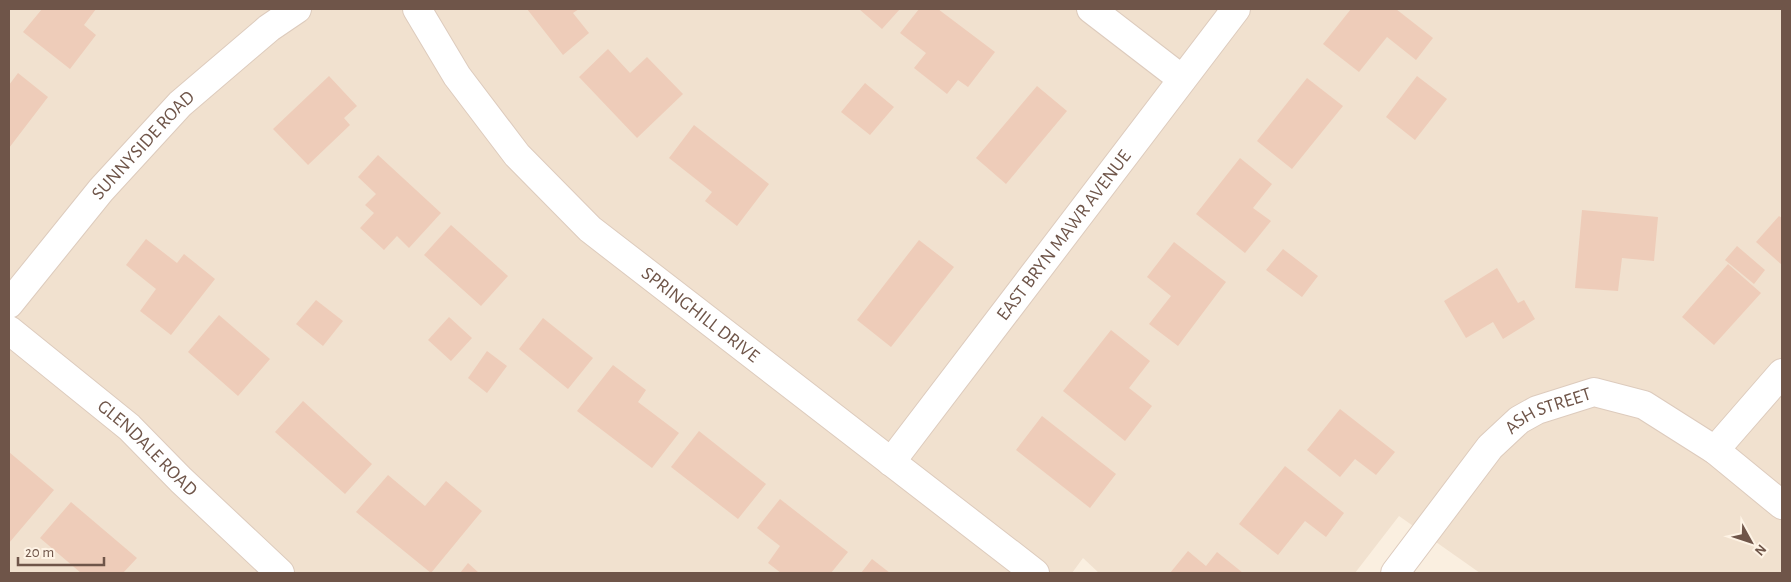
<svg xmlns="http://www.w3.org/2000/svg" width="1791" height="582" font-family="'Alegreya Sans',sans-serif">
<style>
.residential{fill:#f1e1cf}
.building{fill:#eeccb9}
.lines{fill:none;stroke-linecap:round;stroke-linejoin:round}
.street-casing{stroke:#ddcbbd;stroke-width:30}
.street{stroke:#fff;stroke-width:28}
.labels{text-anchor:middle;dominant-baseline:central;stroke-width:5;stroke-linejoin:round;paint-order:stroke}
.street-label{font-size:19px;fill:#6f5549;stroke:#fef3e5}
</style>
<rect width="100%" height="100%" fill="#faefe0"/>
<path class="residential" d="M9,9H1782V573H1480L1399,516L1355,573H1099L1083,558L1072,573H9Z"/>
<path class="building" d="M42,9H96L84,25L96,35L70,69L23,32Z
M527,9H579L573,13L589,33L563,55Z
M859,9H900L882,29Z
M919,9H938L995,52L968,87L958,80L947,94L914,68L926,53L900,33Z
M1351,9H1396L1433,38L1416,60L1387,37L1359,72L1323,44Z
M608,49L630,73L647,57L683,94L637,138L579,77Z
M18,73L48,97L9,148V85Z
M329,76L357,106L344,118L350,125L308,165L273,129Z
M1417,76L1447,99L1415,140L1386,117Z
M1307,78L1343,106L1292,169L1257,141Z
M865,83L894,107L870,135L841,112Z
M1037,86L1067,111L1006,184L976,158Z
M694,125L769,184L737,226L705,201L712,192L669,158Z
M378,155L441,213L409,248L397,236L384,250L360,228L374,213L365,205L376,194L358,177Z
M1240,158L1272,184L1253,208L1271,221L1245,253L1196,214Z
M1582,210L1658,217L1654,261L1622,258L1618,291L1575,288Z
M1779,216L1782,218V265L1756,242Z
M451,225L508,276L481,306L424,255Z
M146,239L177,263L184,254L215,279L171,335L140,311L156,289L126,265Z
M919,240L954,267L891,347L857,320Z
M1174,242L1226,282L1178,346L1149,324L1171,296L1147,277Z
M1737,246L1765,270L1754,284L1725,260Z
M1283,249L1318,276L1302,297L1266,270Z
M1728,264L1761,293L1714,345L1682,317Z
M1497,268L1518,303L1524,300L1535,319L1503,339L1493,322L1466,338L1444,301Z
M316,300L343,321L323,346L296,324Z
M219,315L270,359L238,396L188,352Z
M449,317L472,338L451,361L428,340Z
M543,318L593,358L568,389L519,349Z
M1111,330L1150,361L1129,388L1152,406L1125,441L1063,391Z
M487,351L507,366L487,393L468,378Z
M613,365L646,390L638,402L679,433L652,468L577,411Z
M303,401L372,464L345,494L275,432Z
M1340,409L1395,452L1376,475L1355,459L1340,477L1307,450Z
M1042,416L1116,474L1090,508L1016,450Z
M699,431L766,484L738,519L671,467Z
M9,452L54,490L9,543Z
M1285,466L1344,513L1326,537L1305,521L1278,555L1239,524Z
M388,475L425,506L446,481L482,511L431,573L356,512Z
M780,499L848,552L831,573H781L768,563L780,546L757,528Z
M71,502L137,558L123,573H81L40,538Z
M1188,551L1206,566L1217,552L1243,573H1170Z
M872,559L890,573H861Z
M468,563L479,573H460Z"/>
<g class="lines">
<defs>
<g id="street">
<path id="s1" d="M417,9L457,76L517,155L590,229L1035,573"/>
<path d="M1091,9L1182,79"/>
<path id="s2" d="M9,304L101,190L180,104L269,28L297,9"/>
<path id="s3" d="M9,330L129,427L181,480L280,573"/>
<path d="M1715,450L1782,373"/>
<path id="s4" d="M891,462L1236,9"/>
<path id="s5" d="M1395,573L1490,447L1519,420L1537,410L1594,392L1644,405L1715,450L1782,505"/>
</g>
</defs>
<use href="#street" class="street-casing"/>
<use href="#street" class="street"/>
</g>
<g class="labels">
<g class="street-label">
<text stroke="none"><textPath href="#s2" startOffset="208">SUNNYSIDE ROAD</textPath></text>
<text stroke="none"><textPath href="#s4" startOffset="285">EAST BRYN MAWR AVENUE</textPath></text>
<text stroke="none"><textPath href="#s1" startOffset="421">SPRINGHILL DRIVE</textPath></text>
<text stroke="none"><textPath href="#s5" startOffset="228">ASH STREET</textPath></text>
<text stroke="none"><textPath href="#s3" startOffset="182">GLENDALE ROAD</textPath></text>
</g>
</g>
<rect width="1791" height="582" fill="none" stroke="#6f5549" stroke-width="20"/>
<g transform="translate(1751 542) rotate(130)" stroke="#fef3e5" stroke-width="4" paint-order="stroke">
<path d="M0-4L9 19L0 12L-9 19Z" fill="#6f5549"/>
<text y="-8" font-size="14" font-weight="bold" text-anchor="middle" fill="#6f5549">N</text>
</g>
<path d="M18 557v8h86v-8" fill="none" stroke="#6f5549" stroke-width="2.5"/>
<text x="25" y="557" font-size="15" fill="#6f5549" stroke="#fef3e5" stroke-width="4" paint-order="stroke">20 m</text>
</svg>
